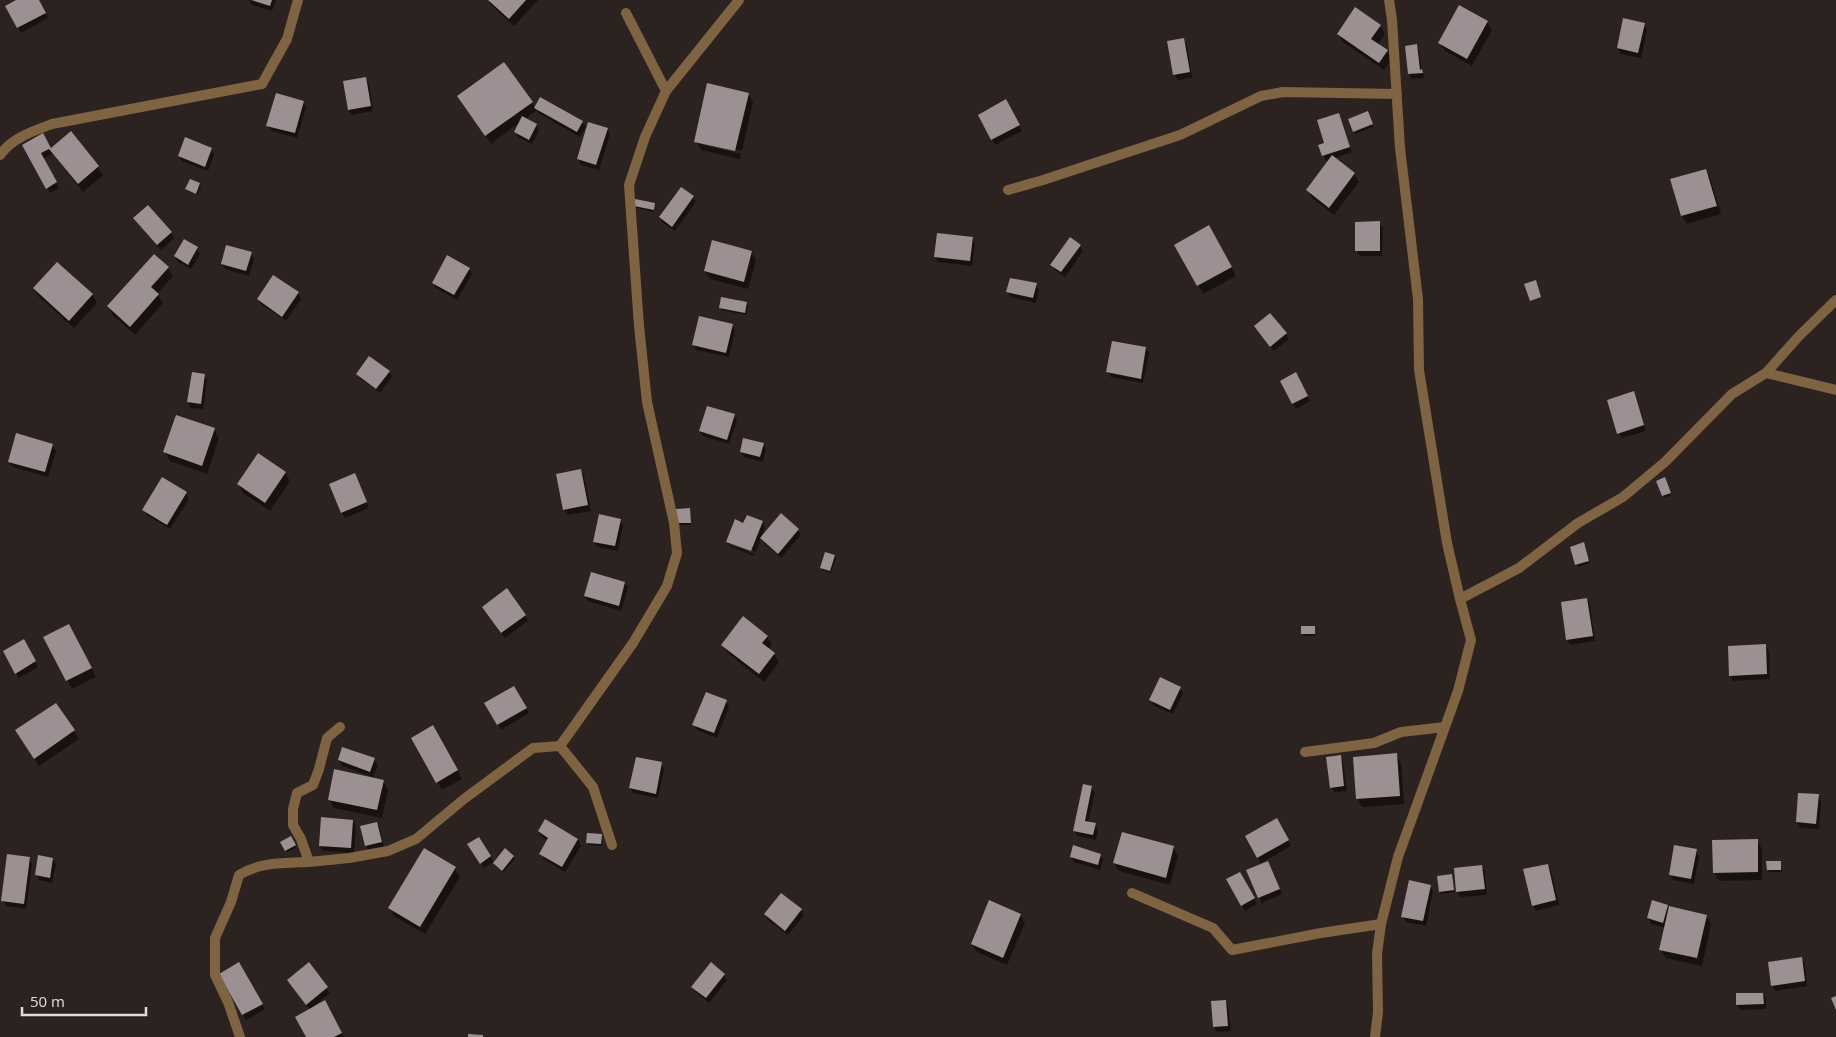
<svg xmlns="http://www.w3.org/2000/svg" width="1836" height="1037" font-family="'Open Sans',sans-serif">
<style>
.shadow{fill:#0007}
.building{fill:#9c9092}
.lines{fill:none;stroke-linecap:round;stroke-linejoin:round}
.minor{stroke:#7e6443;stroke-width:10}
</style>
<rect width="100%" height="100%" fill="#2c221f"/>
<path class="shadow" d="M19,0H38L48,18L21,33L7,6Z
M249,0H276L272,11L252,5Z
M488,0H538L514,26L491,5Z
M1487,22L1492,30L1472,66L1445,51L1440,43Z
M1644,24L1647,30L1641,58L1621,54L1618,48Z
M1380,26L1385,34L1378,44L1387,51L1392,59L1384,70L1343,42L1338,34Z
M1184,40L1187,45L1192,78L1178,80L1175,75L1169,42Z
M1416,46L1419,51L1422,71L1425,78L1412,79L1409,74Z
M366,78L369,84L373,111L352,115L349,110Z
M748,94L753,102L742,151L700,142V144L741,154L740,159L701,150L696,141Z
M1006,101L1022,131L995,145L979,115Z
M303,102L306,107L297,138L271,131L268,125Z
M532,102L535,108L582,122L586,127L580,137L538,113L537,110L525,119L536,125L539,130L532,144L518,137L515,132L520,122L491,144L463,105Z
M1338,114L1352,152L1334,158L1354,173L1359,182L1334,215L1312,198L1307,190L1330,160L1326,161L1320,146L1326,144Z
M1369,115L1373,127L1355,134L1354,131Z
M607,129L610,134L599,170L581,165L578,159Z
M71,133L103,175L83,192L53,153L43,159L59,188L50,193L23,145L43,135L51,149Z
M211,149L214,155L208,171L182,161L179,156Z
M1705,170L1710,178L1721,214L1687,224L1682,216Z
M190,181L200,184L201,187L197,195L188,191L187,189Z
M693,197L696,202L675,231L663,223L660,218Z
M654,204V212L636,208L635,206Z
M134,219L171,233L174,238L161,250Z
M1379,223L1383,228L1382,256H1360L1356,250Z
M1209,227L1236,276L1203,294L1176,245Z
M972,238L975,243L972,266L938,262L935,257Z
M184,241L197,248L200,254L191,269L178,262L175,256Z
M1080,246L1083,251L1065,277L1055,270L1052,265Z
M751,252L756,260L748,289L710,279L705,271Z
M251,253L254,259L249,276L225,269L222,264Z
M154,255L168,268L173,276L157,294L163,303L135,335L113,315L108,306Z
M469,269L472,274L457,300L436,288L433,283Z
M1036,285L1039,290L1036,303L1011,297L1008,292Z
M34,289L92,294L97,303L74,328L39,297Z
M298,293L301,299L286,321L261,304L258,299Z
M746,304L748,306L746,315L721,310L720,308Z
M732,325L735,330L729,357L696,350L693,344Z
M1255,327L1286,334L1289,339L1274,351Z
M1146,348L1149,353L1143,383L1111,377L1108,372Z
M389,371L392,377L380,393L361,379L358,374Z
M1295,374L1310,401L1296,409L1281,382Z
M204,375L207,380L203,409L191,408L188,402Z
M1633,392L1646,431L1622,438L1619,433Z
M734,416L737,421L729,444L703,436L700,431Z
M214,429L219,438L207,474L170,461L165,452Z
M763,444L766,449L763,462L744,457L741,452Z
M52,445L56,451L48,477L13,467L9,462Z
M581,471L584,476L591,511L568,515L564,510L558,475Z
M285,473L290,481L270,511L243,493L238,484Z
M355,474L369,508L345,518L342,513Z
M1666,481L1671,495L1665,498L1658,482Z
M186,493L189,499L170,529L147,515L144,510Z
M690,509L691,525H680L678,523Z
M620,520L623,526L618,551L597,547L594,541Z
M762,522L765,527L756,552L730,542V545L755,554L754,556L731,547L727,542L744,524Z
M798,530L801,535L781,558L764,543L761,538Z
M1585,546L1590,563L1578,567L1571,547Z
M835,556L836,558L831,573L823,570L821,568Z
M625,583L628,588L621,611L588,601L585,596Z
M1587,599L1590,605L1595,641L1570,645L1567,639Z
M487,612L525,615L528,621L505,638Z
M1314,627L1315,636H1304L1302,634Z
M74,634L96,677L72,689L45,638Z
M767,636L772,645L768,649L774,654L779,662L764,682L728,653L723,645Z
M23,641L38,667L19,678L4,652Z
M1766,646L1769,651L1770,679L1733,681L1730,675Z
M514,687L529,713L501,730L486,703Z
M1180,688L1183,693L1173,714L1154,706L1151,700Z
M726,701L729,707L717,738L697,730L694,725Z
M56,704L79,739L39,766L21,739Z
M433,727L462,779L442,790L413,738Z
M343,748L374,760L378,765L373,777L342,766L339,760Z
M1396,755L1401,763L1404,804L1362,807L1358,799Z
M1340,757L1343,762L1347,791L1334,792L1331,787Z
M661,764L664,769L658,798L633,793L630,788Z
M383,781L388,790L382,818L334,808L329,799Z
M1091,787L1095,793L1088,823L1095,825L1098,830L1096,840L1078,836L1074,831Z
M1799,794L1818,796L1821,801L1819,829L1800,828L1797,822Z
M1277,820L1291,846L1261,863L1247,836Z
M353,821L356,826L354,853L323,851L320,846Z
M545,821L578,840L581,846L565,872L544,859L541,854L548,840L542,837L539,831Z
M377,823L380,828L384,848L369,851L366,846L361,827Z
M601,835L602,846L589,845L588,843Z
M290,838L296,848L287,852L282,842Z
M479,839L494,863L513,857L515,859L503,872L495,865L493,862L484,868L472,850Z
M1757,840L1762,849V880L1719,881L1714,872Z
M1173,847L1178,856L1170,885L1119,871L1114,863Z
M1696,851L1699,856L1694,884L1673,880L1670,875Z
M1100,855L1103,860L1100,870L1074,862L1071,857Z
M29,858L32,864L26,909L6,906L3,901Z
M53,859L56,865L52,883L39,880L36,875Z
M1268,862L1282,894L1262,903L1248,871Z
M1780,862L1782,872H1769L1768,863Z
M1548,865L1551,871L1559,905L1536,911L1533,905Z
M1482,867L1485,872L1487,895L1461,897L1457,892L1455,870Z
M455,868L460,877L425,934L394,916L390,908Z
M1240,873L1257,904L1245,911L1228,880Z
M1451,875L1454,892L1441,894L1440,892Z
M1430,886L1433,891L1426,926L1406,922L1402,916Z
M1653,902L1667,906L1670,911L1706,916L1711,924L1702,966L1666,958L1661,950L1666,928L1651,924L1648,918Z
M801,910L804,915L788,935L768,920L765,914Z
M1020,915L1025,923L1007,965L977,952L972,944Z
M1801,959L1805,964L1807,986L1775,991L1772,985Z
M239,964L265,1009L246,1020L220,975Z
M309,964L330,993L314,1006L315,1007L324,1002L344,1037H307L310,1010L292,985Z
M711,964L724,975L727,980L709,1003L696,992L693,987Z
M1763,994L1766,999V1009L1740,1010L1737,1005Z
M1225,1001L1228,1006L1231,1031L1217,1032L1214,1027L1212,1003Z"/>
<path class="building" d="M16,0H39L46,13L17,28L5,6Z
M251,0H272L270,6Z
M488,0H526L509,19Z
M1459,5L1488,21L1467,59L1438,43Z
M1355,7L1381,25L1371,39L1388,50L1379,63L1337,34Z
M1623,18L1645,23L1638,53L1617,48Z
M1184,38L1190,72L1173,75L1167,41Z
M1417,44L1420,70L1422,69L1423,73L1408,74L1405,46Z
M504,62L533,102L485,136L457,96Z
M366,77L371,106L348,110L343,81Z
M707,83L749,93L735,151L694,142Z
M276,93L304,101L295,133L266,126Z
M540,97L583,121L577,132L534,108Z
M1006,99L1020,125L991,140L978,115Z
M1368,111L1373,124L1353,132L1348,119Z
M1339,113L1350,147L1322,156L1318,145L1324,143L1317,120Z
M522,116L537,124L529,140L514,132Z
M588,122L608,128L596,165L577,159Z
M71,131L99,166L78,184L49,149L41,153L57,182L46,189L22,145L43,133L51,148Z
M185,137L212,148L205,167L178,156Z
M1332,155L1355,173L1329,208L1306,190Z
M1706,169L1717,206L1681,216L1670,179Z
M190,179L200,183L196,194L185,189Z
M681,187L694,196L672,227L659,217Z
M635,199L655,203L654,210L634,206Z
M148,205L172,232L157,245L133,218Z
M1380,221V251H1355V222Z
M1209,225L1232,267L1197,286L1174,245Z
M937,233L973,237L970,261L934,257Z
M1070,237L1081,245L1061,272L1050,265Z
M184,239L198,247L188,265L174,256Z
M712,240L752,251L744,282L704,271Z
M226,245L252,252L246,271L221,264Z
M154,254L169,267L151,287L159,294L130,327L107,306Z
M447,255L470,268L454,295L432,283Z
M57,262L93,294L69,321L33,288Z
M273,275L299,292L282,317L257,299Z
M1010,278L1037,283L1033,298L1006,292Z
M1536,280L1541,297L1530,301L1524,284Z
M721,297L747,302L745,313L719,308Z
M1270,313L1287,333L1270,347L1254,326Z
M699,316L733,324L726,353L692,345Z
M1112,341L1146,347L1141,379L1106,372Z
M369,356L390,371L376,389L356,374Z
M192,372L205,374L201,404L187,402Z
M1296,372L1308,396L1292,404L1280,381Z
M1634,391L1644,425L1617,434L1607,400Z
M707,406L735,414L727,440L699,431Z
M176,415L215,428L202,466L163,452Z
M16,433L53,444L45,472L8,462Z
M743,438L764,443L760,457L740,452Z
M258,453L286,472L265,503L237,484Z
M581,469L588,505L563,510L556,474Z
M355,473L367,502L341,513L329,484Z
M162,477L187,492L167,525L142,510Z
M1665,477L1671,493L1662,496L1656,481Z
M690,508L691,523H677L676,509Z
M781,513L799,529L778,554L760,538Z
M599,514L621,519L615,546L593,542Z
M747,515L763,521L751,551L726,542L735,519L743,523Z
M1584,542L1589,561L1575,565L1570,547Z
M825,552L835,555L830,571L820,568Z
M591,572L625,582L619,606L584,596Z
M507,588L526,615L501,633L482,607Z
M1587,598L1593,636L1566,640L1561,602Z
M743,616L768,636L762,643L775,653L759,674L721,645Z
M69,624L92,668L66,681L43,637Z
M1301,626H1315V634H1301Z
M24,639L36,661L15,674L3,651Z
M1766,644L1767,674L1729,676L1728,646Z
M1160,677L1181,687L1170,710L1149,700Z
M514,686L527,708L497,725L484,703Z
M706,692L727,700L714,733L692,725Z
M56,703L75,730L34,759L15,730Z
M433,725L458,770L436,783L411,738Z
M342,747L375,758L370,772L338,760Z
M1397,753L1400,796L1356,799L1353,757Z
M1341,755L1344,786L1330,788L1326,757Z
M636,757L662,762L656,794L629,788Z
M334,769L384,780L377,810L328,800Z
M1083,784L1092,786L1085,821L1096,823L1093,835L1073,831Z
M1798,793L1819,794L1816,824L1796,822Z
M321,817L353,820L351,848L319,846Z
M1277,818L1289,840L1257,858L1245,836Z
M545,819L578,839L562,867L539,854L548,838L538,831Z
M377,822L382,842L365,846L360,826Z
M1122,832L1174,846L1166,878L1113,863Z
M587,833L602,834L601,844L586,843Z
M291,836L296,845L285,851L280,842Z
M479,837L491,856L480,864L467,844Z
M1758,839V872L1713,873L1712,840Z
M1073,845L1101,854L1098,865L1070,857Z
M1674,845L1697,849L1691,879L1669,875Z
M424,848L456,867L420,927L388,908Z
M505,848L514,856L502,871L493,863Z
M7,854L30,857L24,904L1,901Z
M38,855L53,858L50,878L35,875Z
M1268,861L1280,889L1258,898L1246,870Z
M1766,861H1781V870H1767Z
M1548,864L1556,900L1532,906L1523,869Z
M1482,865L1485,889L1456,892L1454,868Z
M1240,872L1255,898L1241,906L1226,879Z
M1452,874L1454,890L1439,892L1437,876Z
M1409,880L1431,885L1423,921L1401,917Z
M781,893L802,909L785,931L764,914Z
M989,900L1021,914L1003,958L971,944Z
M1652,900L1668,905L1663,923L1647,918Z
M1669,906L1707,915L1697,958L1659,950Z
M1802,957L1805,981L1771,986L1768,962Z
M239,962L263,1004L242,1015L219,974Z
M309,962L328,987L306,1005L287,980Z
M711,962L725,974L706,998L691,987Z
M1736,993H1763L1764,1004L1736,1005Z
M1836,996V1010L1831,998Z
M325,1000L342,1033L334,1037H306L295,1017Z
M1226,1000L1228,1026L1213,1027L1211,1001Z
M468,1034L483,1035V1037H468Z"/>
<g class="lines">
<path class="minor" d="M626,13L666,91
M0,155C12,138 33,131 52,124L262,84L287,39L298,0
M1008,190L1043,180L1180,135L1261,96L1283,92L1397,94
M1766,373L1836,390
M1460,599L1519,568L1578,523L1623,497L1665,462L1732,394L1766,373L1800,335L1836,300
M560,746L593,787L612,845
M1305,752L1374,743L1401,732L1445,727
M309,862L349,858L388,851L416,839L464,799L533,748L560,746L633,643L667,586L677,553L674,523L647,402L639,326L629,185L645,137L666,91L739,0
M1132,893L1213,928L1232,950L1321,933L1381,924
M240,1037L228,1002L215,975V938L231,902L239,875C260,862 284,863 309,862L301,839L293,825V809L297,793L313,785L319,769L327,738L340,727
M1375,1037L1378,1012L1377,954L1381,924L1398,857L1458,691L1471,640L1460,599L1447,543L1419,370L1418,299L1400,148L1392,20L1389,0"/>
</g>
<path d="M22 1007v8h124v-8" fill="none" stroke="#e1dbd9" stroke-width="2.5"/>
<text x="30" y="1007" font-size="15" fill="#e1dbd9" stroke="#2c221f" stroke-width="4" paint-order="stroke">50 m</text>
</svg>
